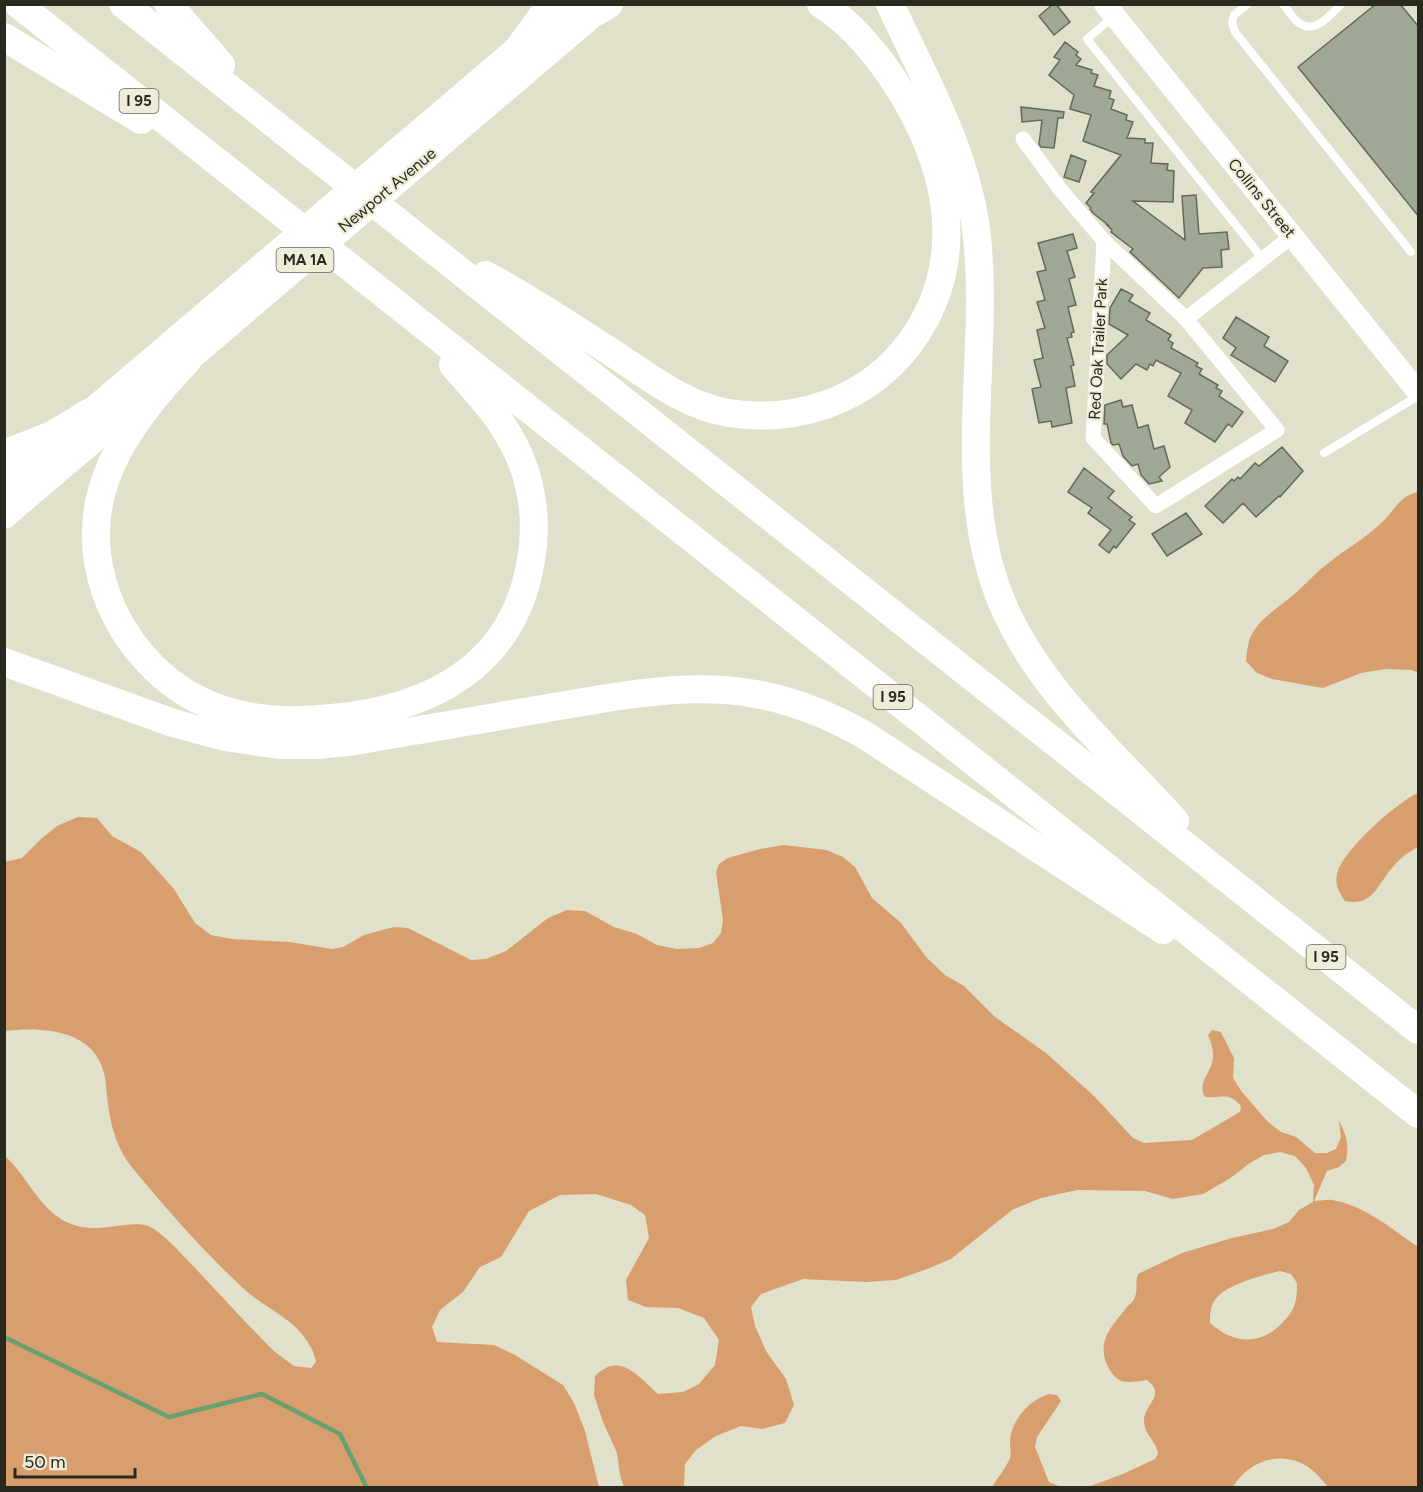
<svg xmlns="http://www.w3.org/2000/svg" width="1423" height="1492" font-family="Figtree,sans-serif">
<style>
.green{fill:#d89e6d;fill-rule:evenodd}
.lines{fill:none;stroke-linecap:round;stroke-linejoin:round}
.stream{stroke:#68a16e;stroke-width:4.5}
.building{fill:#9fa894;stroke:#636b58;stroke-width:1.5}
.lane{stroke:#fff;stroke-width:8}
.street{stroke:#fff;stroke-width:15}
.secondary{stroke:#fff;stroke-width:22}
.primary{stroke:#fff;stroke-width:26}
.highway{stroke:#fff;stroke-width:28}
.labels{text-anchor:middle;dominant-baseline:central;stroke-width:4.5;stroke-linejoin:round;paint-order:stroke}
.shield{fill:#efedd7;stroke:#646457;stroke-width:1.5}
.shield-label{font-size:15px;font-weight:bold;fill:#292920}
.street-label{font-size:16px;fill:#292920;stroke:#efedd7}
</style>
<rect width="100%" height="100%" fill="#e1e0ca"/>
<path class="green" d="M1418,492V673L1412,670L1386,669L1361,673L1323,688L1272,679L1257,673L1246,661C1247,652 1248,641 1252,634C1261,618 1279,607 1292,596C1304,586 1314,574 1326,565C1343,551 1361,541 1378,526C1393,514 1398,496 1418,492Z
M1418,793V847C1408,852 1399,859 1392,868C1377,885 1373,907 1345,901C1338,891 1334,882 1338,871C1345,849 1397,802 1418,793Z
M78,817L97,818L112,836L141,852L174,889L195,923L211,935L232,939L290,942L332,949L343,947L364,935L394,927L408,928L471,960L486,959L506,951L548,918L567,910L585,911L614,927L637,934L657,945L677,949L699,948L713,943L721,933L723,920L716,872L719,864L728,858L760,849L784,845L826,850L843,857L855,867L872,898L901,923L927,958L945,975L964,986L995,1017L1046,1053L1094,1096L1133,1138L1144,1143L1192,1140L1240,1112L1241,1106C1228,1091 1222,1099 1205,1097C1196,1081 1214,1072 1213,1055C1213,1048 1211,1042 1208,1035L1212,1030L1221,1032L1234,1058L1233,1078L1242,1092L1268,1122L1281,1132L1296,1137L1315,1153H1327L1336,1149L1341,1137L1339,1121C1347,1135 1349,1146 1346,1161L1339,1167L1327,1171L1314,1201C1320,1201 1326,1199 1332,1200C1364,1205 1392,1229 1418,1247V1487H1328C1321,1479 1314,1470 1305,1465C1279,1450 1247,1462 1233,1487H1088L1123,1474L1155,1459L1158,1454C1157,1442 1145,1435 1144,1423C1142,1405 1168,1396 1147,1380C1131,1382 1119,1386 1110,1370C1094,1343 1111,1328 1126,1308C1129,1305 1134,1301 1135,1297C1138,1290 1135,1281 1138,1274L1182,1253L1232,1238L1273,1229L1289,1222L1299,1210L1313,1202L1314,1185L1306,1168L1295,1156L1280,1152L1264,1155L1250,1163L1229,1179L1203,1194L1173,1199L1145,1191L1077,1190L1041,1198L1012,1210L951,1259L927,1269L896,1280L866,1282L803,1279L761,1294L751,1307L755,1326L766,1351L786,1379L794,1405L785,1423L762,1429L741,1426L716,1436L696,1450L685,1464L684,1487H624L620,1475L617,1453L603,1422L594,1395L595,1376C620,1351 638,1376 658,1394L683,1392L699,1384L715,1365L719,1340L704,1318L678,1308L646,1307L628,1300L626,1280L649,1238L645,1215L631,1205L596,1194L560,1195L529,1211L501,1257L480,1267L463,1292L440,1310L432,1327L437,1342L494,1345L515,1355L563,1385L574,1403L585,1431L599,1487H5V1156C34,1183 45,1227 93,1228C108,1229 136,1221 148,1226C163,1232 184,1257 196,1269C222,1297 248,1325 275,1352L294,1366L311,1368L316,1362C314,1351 309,1343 302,1334C286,1315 261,1305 244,1289C205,1253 169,1212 135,1171C116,1149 110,1124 107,1096C106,1088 106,1080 104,1073C93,1029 41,1027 5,1031V862L22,858L41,839L57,826ZM1280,1271L1291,1274L1297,1283C1297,1290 1297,1297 1295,1303C1293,1311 1288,1317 1282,1323C1260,1346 1233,1344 1210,1323C1210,1315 1210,1307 1215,1300C1224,1285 1263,1275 1280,1271Z
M1049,1394L1057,1395L1061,1401L1037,1437L1035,1447L1049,1482L1061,1487H992C997,1478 1005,1470 1009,1460C1012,1455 1010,1447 1010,1442C1011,1420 1029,1400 1049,1394Z"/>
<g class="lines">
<path class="stream" d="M4,1337L169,1417L262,1394L340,1434L367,1488"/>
</g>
<path class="building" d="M1053,4H1056L1070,22L1054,35L1039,16Z
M1376,4H1400L1419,27V217L1298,67Z
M1065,42L1078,52L1076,55L1081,59L1076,65L1092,70L1091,73L1098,75L1094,86L1111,91L1109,98L1114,100L1111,109L1127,115L1126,120L1133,122L1127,138L1145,139V143H1153L1151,163L1168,164L1167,170L1174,171L1173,202L1133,201L1185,240L1182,196L1196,195L1199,234L1227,232L1229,249L1221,250L1222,267L1203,268L1179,298L1130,252L1133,249L1111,232L1112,230L1107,225H1108L1093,213L1090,209L1091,208L1086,203L1094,193L1091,192L1121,155L1083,141L1091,115L1070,109L1074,95L1049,75L1060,60L1054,57Z
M1021,107L1064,112L1063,118H1058L1054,148L1041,147L1039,144L1042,120L1022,122Z
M1071,155L1086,161L1079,182L1064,177Z
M1073,234L1077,248L1067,251L1075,277L1069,279L1076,305L1068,307L1074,332L1071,333L1072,337L1067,338L1074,365L1071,366L1075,386L1066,388L1072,423L1052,427L1051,421L1039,423L1032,389L1041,387L1034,360L1043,358L1037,330L1045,328L1037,302L1045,300L1037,272L1046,270L1038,243Z
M1121,289L1133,295L1129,301L1150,313L1146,320L1171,335L1168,340L1173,343L1171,348L1198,363L1196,366L1202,369L1199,374L1218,385L1216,388L1222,391L1219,396L1243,412L1232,427L1228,424L1215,442L1185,423L1192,410L1168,396L1181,373L1156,360L1153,366L1150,364L1147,370L1136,364L1121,379L1107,364V355L1128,335L1109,324L1110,308Z
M1236,317L1269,337L1264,346L1288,361L1275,382L1231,355L1236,348L1223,338Z
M1121,400L1123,407L1132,405L1138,428L1148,425L1154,449L1164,446L1170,467L1159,477L1162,481L1149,484L1141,475L1138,464L1132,466L1123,456L1119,444L1113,445L1111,443L1107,424H1104L1105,405Z
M1282,447L1303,471L1280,497L1279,496L1256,517L1243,503L1223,523L1205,506L1232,479L1234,481L1238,477L1240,479L1255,463L1259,466Z
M1084,468L1114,491L1108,498L1132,517L1129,520L1135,524L1116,548L1114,546L1109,553L1099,545L1111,530L1088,513L1092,508L1068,492Z
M1186,513L1202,534L1167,556L1152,534Z"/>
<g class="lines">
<path class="lane" d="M1248,4L1234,15L1232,22L1235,32L1411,252
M1283,4C1288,10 1293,19 1299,23C1315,35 1331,14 1341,4
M1114,16L1087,39L1263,259
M1324,453L1418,396"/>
<path class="street" d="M1023,139L1060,189L1104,241
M1104,241L1186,319L1277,430L1156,506L1093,438Z
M1186,319L1292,236"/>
<path class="secondary" d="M1105,4L1418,392"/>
<path class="primary" d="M4,486L570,4
M4,516L605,4"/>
<path class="highway" d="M18,4L1418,1114
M123,4L1418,1030
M168,4L221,65
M890,4C925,79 968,154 977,237C990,360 953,488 1003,605C1040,691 1114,753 1175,821
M598,11L609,4
M4,37L141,120
M518,49L551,4
M486,275C531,299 574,328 617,356C652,379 686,406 729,413C772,420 817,413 856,391C884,375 908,350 924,321C966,244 944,161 900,90C880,58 854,25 821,4
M187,361C125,427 73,497 106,593C122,638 156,679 199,700C240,720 288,723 332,718C431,709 514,666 531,560C538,520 532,478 513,443C498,414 474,389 453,365
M4,454L52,435L92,411
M4,662L173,723L225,737L279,745H316L349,742C413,731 477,720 542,709C666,688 747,669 863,734L1163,930"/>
</g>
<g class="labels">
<g class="shield">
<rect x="119.5" y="89" width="39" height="24" rx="4.5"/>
<rect x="276.5" y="248" width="57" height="24" rx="4.5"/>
<rect x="873.5" y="685" width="39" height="24" rx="4.5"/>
<rect x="1306.5" y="945" width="39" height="24" rx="4.5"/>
</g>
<g class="shield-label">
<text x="139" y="101">I 95</text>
<text x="305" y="260">MA 1A</text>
<text x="893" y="697">I 95</text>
<text x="1326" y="957">I 95</text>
</g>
<g class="street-label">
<text transform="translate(387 190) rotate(-40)">Newport Avenue</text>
<text transform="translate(1262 198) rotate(51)">Collins Street</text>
<text transform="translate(1098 349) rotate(-87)">Red Oak Trailer Park</text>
</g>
</g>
<rect width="1423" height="1492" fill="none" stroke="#292920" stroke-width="12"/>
<path d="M15 1468v9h120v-9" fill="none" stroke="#292920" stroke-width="3"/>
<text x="24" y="1468" font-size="18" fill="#292920" stroke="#efedd7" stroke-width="4.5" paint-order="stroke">50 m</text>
</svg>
